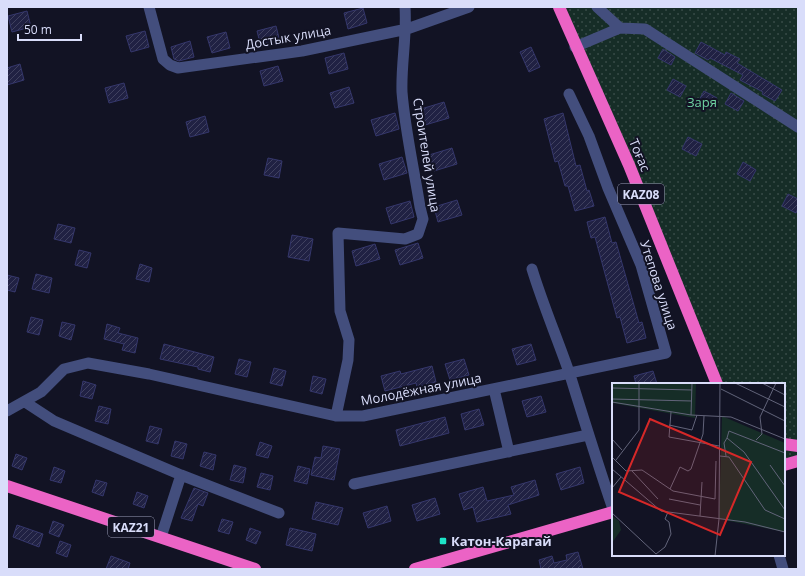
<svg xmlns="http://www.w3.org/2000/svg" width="805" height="576" font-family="'Open Sans',sans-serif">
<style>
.garden{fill:url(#garden-dots)}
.building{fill:url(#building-hatch);stroke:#35376c}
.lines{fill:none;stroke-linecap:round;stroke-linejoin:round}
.minor{stroke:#434e7d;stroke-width:11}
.highway{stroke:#eb63c5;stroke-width:12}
.poi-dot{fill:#1de3c7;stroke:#121324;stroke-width:1.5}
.labels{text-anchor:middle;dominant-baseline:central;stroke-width:4;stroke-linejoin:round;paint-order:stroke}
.shield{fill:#121324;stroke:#9da0ba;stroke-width:1}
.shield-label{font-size:12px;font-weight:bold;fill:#d9ddfa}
.street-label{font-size:13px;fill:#d9ddfa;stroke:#121324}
.park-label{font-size:13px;fill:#6ed2a1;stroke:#121324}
.poi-label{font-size:13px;font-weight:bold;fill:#d9ddfa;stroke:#121324;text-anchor:start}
.inset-road{fill:none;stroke:#62647a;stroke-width:1}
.view{fill:#d62828;fill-opacity:0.15;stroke:#d62828;stroke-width:2}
.inset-edge{fill:none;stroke:#d9ddfa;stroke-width:2}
</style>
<defs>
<pattern id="garden-dots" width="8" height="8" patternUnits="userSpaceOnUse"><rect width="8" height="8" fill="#162d27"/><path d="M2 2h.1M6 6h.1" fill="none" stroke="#374b47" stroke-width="1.8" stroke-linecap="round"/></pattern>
<pattern id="building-hatch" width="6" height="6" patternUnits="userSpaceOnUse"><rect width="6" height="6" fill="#202143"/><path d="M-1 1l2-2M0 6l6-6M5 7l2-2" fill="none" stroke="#40415f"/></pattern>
</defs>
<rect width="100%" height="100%" fill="#121324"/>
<path class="garden" d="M561,7H798V462L784,466V384H717Z"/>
<path class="building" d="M363,8L367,23L348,29L344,13Z
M27,11L31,27L12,32L8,16Z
M276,26L280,42L261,47L257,31Z
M145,31L149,47L131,52L126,36Z
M226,32L230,48L212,53L207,37Z
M190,41L194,57L179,61L174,59L171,47Z
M701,42L725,55L726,52L740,59L737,63L782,90L775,101L762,94L763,92L740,80L743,75L710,58L708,60L695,53Z
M531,47L540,67L529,72L520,52Z
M663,49L675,57L671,65L658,58Z
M344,53L348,69L329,74L325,58Z
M20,64L24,80L7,85V68Z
M278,66L283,81L264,86L260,71Z
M673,79L686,86L680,97L667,90Z
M124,83L128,98L109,103L105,88Z
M349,87L354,103L335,108L330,93Z
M704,91L717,98L711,109L698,102Z
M731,93L744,101L738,111L725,104Z
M444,102L449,118L425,125L421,109Z
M395,113L399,129L376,136L371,120Z
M563,113L576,166L580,165L587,191L589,190L594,206L575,211L568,186H565L558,161L555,162L544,119Z
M205,116L209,132L190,137L186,122Z
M688,137L702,144L696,156L682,149Z
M452,148L457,164L434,171L429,155Z
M402,157L407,173L384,180L379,164Z
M268,158L282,161L279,178L264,175Z
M743,162L756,170L750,181L737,174Z
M788,194L798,199V208L796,213L782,206Z
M457,200L462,215L438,222L434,207Z
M410,201L414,217L391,224L386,208Z
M605,217L612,243L616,242L639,323L642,322L646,338L627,343L620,317L617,318L595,237L591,238L587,222Z
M58,224L75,228L71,243L54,239Z
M292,235L313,239L309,261L288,257Z
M418,243L423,258L400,265L395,250Z
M375,244L380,259L356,266L352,251Z
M79,250L91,253L87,268L75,265Z
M140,264L152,268L149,282L136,279Z
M36,274L52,278L49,293L32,289Z
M7,275L19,278L15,292L7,290Z
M31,317L43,320L39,335L27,332Z
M62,322L75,325L71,340L59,336Z
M107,324L120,328L118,333L138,338L135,353L122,350L124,344L104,339Z
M164,344L214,357L210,372L198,369V367L160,359Z
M531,344L536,360L517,365L512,349Z
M239,359L251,362L247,377L235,374Z
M464,359L469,375L450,380L445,364Z
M432,366L436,382L417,387L416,383L385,391L381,376L400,371L401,374Z
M274,368L286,371L282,386L270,383Z
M653,371L657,384H636L634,376Z
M313,376L326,379L322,394L310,391Z
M83,381L96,385L92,399L80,396Z
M541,396L546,412L527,417L522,401Z
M99,406L111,409L108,424L95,421Z
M479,409L484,425L465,430L461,414Z
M445,417L449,433L400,446L396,430Z
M150,426L162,429L158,444L146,441Z
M175,441L187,444L183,459L171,456Z
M260,442L272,446L268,458L256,455Z
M323,446L340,449L334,480L311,475L315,457L321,458Z
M204,452L216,455L213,470L200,466Z
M16,454L27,458L22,470L12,466Z
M234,465L246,468L243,483L230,480Z
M298,466L310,469L307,484L294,481Z
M54,467L65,471L61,483L50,480Z
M580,467L584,483L561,490L556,474Z
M261,473L273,476L270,490L257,487Z
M96,480L107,483L103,496L92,492Z
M535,480L539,495L508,505L511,514L477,522L473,507L464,510L459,494L483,487L487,501L514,495L511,487Z
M194,488L208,493L203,506L198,504L192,521L181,518Z
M137,492L148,496L144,508L133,504Z
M435,498L440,514L417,521L412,505Z
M316,502L343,508L338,525L312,519Z
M387,506L391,521L368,528L363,513Z
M222,519L233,522L229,534L218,531Z
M53,521L64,525L59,537L49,533Z
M17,525L43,534L39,547L13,537Z
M250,528L261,532L256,544L246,540Z
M290,528L316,534L312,551L286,545Z
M60,541L71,545L67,557L56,553Z
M578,552L583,569H541L539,560L552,556L554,563L567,560L566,555Z
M111,556L130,563L128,569H106Z"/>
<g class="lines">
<path class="minor" d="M149,7L163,59L170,65L178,68L302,51L407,29L469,7
M597,7L620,28
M575,47L620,28L645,29L798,127
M532,269C543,305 558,340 570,375C584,420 598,465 613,509
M494,389L509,452
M25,402L54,421L181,475L279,513
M7,411L41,392L64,369L88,363L149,374L336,416H363L666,353L641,265L608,188L589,136L569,94
M336,416L348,360L349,340L340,311L338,233L405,239L418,234L423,219L420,207C414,169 405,130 402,92C401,63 407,37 405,7
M354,484L588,435
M161,537L181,475
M779,555L783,569"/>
<path class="highway" d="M559,7L629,165L717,384
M784,444L798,446
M784,465L798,461
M7,486L255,569
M415,569L613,512"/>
</g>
<rect class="poi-dot" x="439" y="537" width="8" height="8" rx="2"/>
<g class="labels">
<g class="shield">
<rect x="618" y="184" width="46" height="20" rx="3"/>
<rect x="108" y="517" width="46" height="20" rx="3"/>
</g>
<g class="shield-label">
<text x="641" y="194">KAZ08</text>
<text x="131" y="527">KAZ21</text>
</g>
<g class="street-label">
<text transform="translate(288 37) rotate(-10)">Достык улица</text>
<text transform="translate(427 155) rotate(81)">Строителей улица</text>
<text transform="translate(640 155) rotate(67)">Тоғас</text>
<text transform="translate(659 285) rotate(72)">Утепова улица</text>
<text transform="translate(421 389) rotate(-11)">Молодёжная улица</text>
</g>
<g class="park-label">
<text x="702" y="102">Заря</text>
</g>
<g class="poi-label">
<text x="451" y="541">Катон-Карагай</text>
</g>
</g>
<g transform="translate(612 383)">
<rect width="173" height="173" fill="#121324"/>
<path d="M0,133L7,138L9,147L0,160Z" fill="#162d27"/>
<path d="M0,0H84L83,35L0,20ZM110,33L173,60V149L107,136Z" fill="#162d27"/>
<path class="inset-road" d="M123,0L173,24M150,0L173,12M0,5L80,7M109,6L173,38M0,16L80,18M0,19L79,32L119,34L173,56M59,29L57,54L107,63M79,32L80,0M57,42L80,47L85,32M0,56L10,67M144,57L150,51L148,34L164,0M173,70L117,48L115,55L132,69L173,127M108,73L117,74L153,127L173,136M114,73L112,60L115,55M0,74L14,88L30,87L61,108L103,116L104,78M4,77L27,47V0M158,82L173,103M0,86L49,128L133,139L173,149M20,88L46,116M0,105L9,94M58,106L68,84L76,88L79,86L91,51L92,33M57,116L88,122M0,130L44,171L53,164L59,151L57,139L53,136L56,129M88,133L90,99M107,136L108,0M103,173L107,136"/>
<path class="view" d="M38,36L139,79L108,152L7,109Z"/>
<rect width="173" height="173" class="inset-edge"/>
</g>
<rect width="805" height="576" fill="none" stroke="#d9ddfa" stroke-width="16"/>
<path d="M18 34v6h63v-6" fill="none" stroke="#d9ddfa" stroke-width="2"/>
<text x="24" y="34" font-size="12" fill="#d9ddfa" stroke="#121324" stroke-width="3" paint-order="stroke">50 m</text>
</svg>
